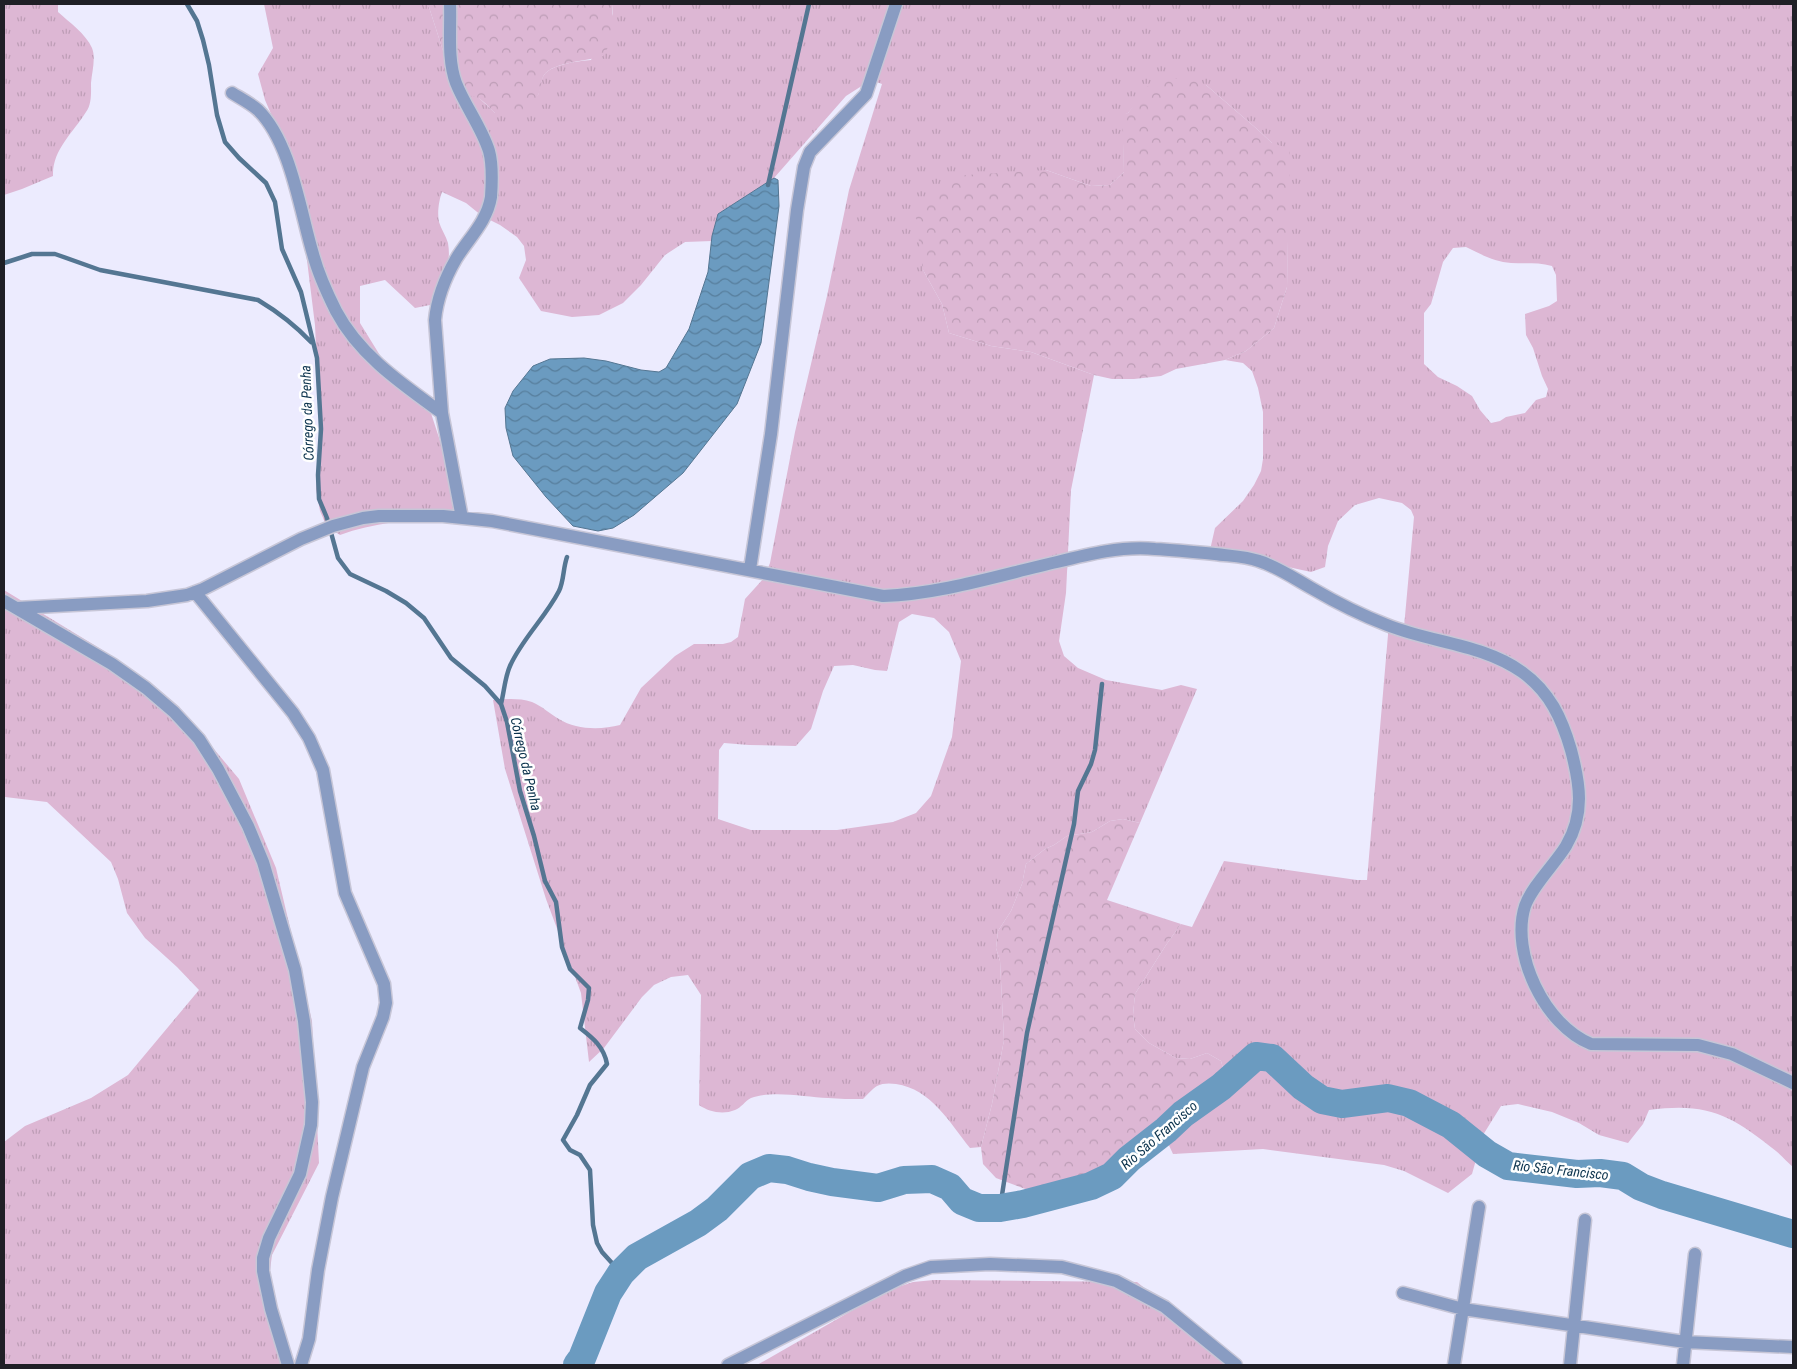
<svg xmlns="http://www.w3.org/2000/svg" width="1797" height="1369" font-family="'Roboto Condensed',sans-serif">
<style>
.grass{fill:url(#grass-tufts);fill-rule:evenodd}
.forest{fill:url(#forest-crowns)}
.water{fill:url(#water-waves);stroke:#547692}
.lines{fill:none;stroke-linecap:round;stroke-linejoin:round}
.stream{stroke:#547692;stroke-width:4.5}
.river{stroke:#6b9bc0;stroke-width:28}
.minor-casing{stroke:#c7c6d7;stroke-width:15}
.minor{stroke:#899cc2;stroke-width:12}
.labels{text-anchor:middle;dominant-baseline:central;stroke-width:5;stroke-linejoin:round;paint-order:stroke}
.water-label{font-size:14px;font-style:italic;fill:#0a324c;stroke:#fff}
</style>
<defs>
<pattern id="grass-tufts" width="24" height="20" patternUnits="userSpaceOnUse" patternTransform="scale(1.25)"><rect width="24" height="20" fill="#ddb7d4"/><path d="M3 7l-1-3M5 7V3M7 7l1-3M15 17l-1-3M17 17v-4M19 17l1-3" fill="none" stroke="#bd9db6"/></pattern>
<pattern id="forest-crowns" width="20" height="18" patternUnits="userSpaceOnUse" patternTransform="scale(1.25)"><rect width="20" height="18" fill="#ddb7d4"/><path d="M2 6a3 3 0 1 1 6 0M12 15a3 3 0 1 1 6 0" fill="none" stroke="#bd9db6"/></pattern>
<pattern id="water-waves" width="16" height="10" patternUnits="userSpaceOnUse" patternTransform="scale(1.25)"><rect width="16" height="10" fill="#6b9bc0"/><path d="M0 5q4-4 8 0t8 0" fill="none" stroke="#577e9c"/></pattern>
</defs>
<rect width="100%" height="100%" fill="#ecebfe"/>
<path class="grass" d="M4,4H58V12C69,22 86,34 92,48C96,58 92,72 91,83C91,92 92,104 86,112C73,133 52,150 53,176L22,189L4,195Z
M264,4H428L445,57L473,95L479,98L495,113L538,95C540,89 541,79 544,75C552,64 579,61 591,60L613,14L612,4H1793V1167C1787,1162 1782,1156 1776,1151C1731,1115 1708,1102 1649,1110L1643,1124L1628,1143L1599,1135L1579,1123L1552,1112L1518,1104L1501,1106L1483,1135L1472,1174L1448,1193L1404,1171L1384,1165L1263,1149L1173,1154L1166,1139L1192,1119L1195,1104L1224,1072L1221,1061L1207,1053L1190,1059L1176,1058L1149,1043L1135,1029L1133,1015L1135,994L1166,945L1181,924L1192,927L1224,861L1357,880H1367L1389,623L1404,627L1414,517L1411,510L1402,503L1379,498L1355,505L1338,521L1328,546L1325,567L1311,572L1210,550L1215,528L1243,501L1254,485L1261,471L1263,459V412L1258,388L1252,371L1243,363L1225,360L1246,351L1274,328L1287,287L1288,220L1272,143L1257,129L1206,85L1141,98L1128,113L1123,115L1124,172L1110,185L1091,186L1046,170L923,270L942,304L949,333L991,346L1031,352L1094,375L1071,490L1066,593L1059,641L1064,656L1078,668L1106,680L1162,690L1181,685L1197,689L1140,823L1123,819L1110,821L1092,832L1067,836L1054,845L1045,849L1026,864L1022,884L1011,911L998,931L996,948L1000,961L1004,1040L992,1104L981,1147L970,1148C950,1123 931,1089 896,1084C890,1083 882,1083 877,1086C872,1089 867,1095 863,1099C851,1099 839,1099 828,1098C805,1097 773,1090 751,1098C745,1101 741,1108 735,1110C723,1115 709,1112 699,1105L701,995L688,975L671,977L654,985L642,997L604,1048L589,1062L581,993L546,899L505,769L493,700C507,699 519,698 532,702C542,706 550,714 559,719C576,730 601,730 620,725L641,688L675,656L694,644H723L731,642L738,637L745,599L764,578L770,563L795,432L827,296L849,190L882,84L871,80L846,96L774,178L718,214L712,241L685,242L665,255L641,285L623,303L599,315L572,317L541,311L519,278L526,260L524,246L517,237L500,225L482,216L466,203L442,192C439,200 437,213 439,222C441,229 446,236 448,243C452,267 442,285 430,305L415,308L385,280L360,286V323L381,357L419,391L427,401L444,453L456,519C418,518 376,522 340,535L327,527L320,511L316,489L320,431L315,325L302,220L294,167L265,100L258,74L273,48ZM1466,247C1480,254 1495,262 1511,263C1525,264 1538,262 1552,266L1556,275L1557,301L1549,306L1525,314L1526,335L1533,348L1542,376L1548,389L1546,397L1536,400L1525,413L1506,417L1500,421L1491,423L1480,410L1472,396L1457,386L1438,377L1424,364V313L1431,304L1443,262L1453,248ZM912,614L934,618L949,632L961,661L952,737L931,796L916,813L893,822L837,830H751L718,819L719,750L724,743L749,745L796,746L811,729L823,691L834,666L853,665L875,670L887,671L899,622Z
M4,590L104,651L182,711L239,779L276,868L312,1021L319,1163L272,1255L267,1293L286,1365H4V1142L25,1126L91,1098L128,1075L199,990L177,967L145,938L127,913L118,879L111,862L47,802L5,797L4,798Z
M934,1280L1137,1282L1239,1365H757L886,1291L913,1282Z"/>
<path class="forest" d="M428,4H612L614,37L603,56C589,61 553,62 544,75C541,80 541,88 539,93C536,99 532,105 528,110L515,113H495C484,103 480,94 464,96L445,57Z
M1153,79H1193L1206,85L1257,129L1272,143L1290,149L1287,287L1274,328L1246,351L1225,360L1176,369L1161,376L1134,379H1112L1094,375L1031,352L991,346L949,333L942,304L923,270L915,212L933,190L953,178L966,175L1046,170L1091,186L1110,185L1124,172L1122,114L1128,113Z
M1123,819L1140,823L1107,900L1181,924L1166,945L1135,994L1133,1015L1135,1029L1149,1043L1176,1058L1190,1059L1207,1053L1221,1061L1224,1072L1196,1104L1192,1119L1166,1139L1148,1143L1119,1168L1107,1175H1094L1074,1182L1062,1192L1044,1196L996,1178L983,1164L981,1147L992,1104L1004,1040L1000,961L996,948L998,931L1011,911L1022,884L1026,864L1045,849L1054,845L1067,836L1092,832L1110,821Z"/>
<path class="water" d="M774,178L778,180L779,206L761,343L737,404L683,473L634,515L613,528L598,531L573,526L546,497L513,456L506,428L505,408L513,391L533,366L550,359L584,358L606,361L641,370L659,372L666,368L689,329L708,272L712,236L718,214Z"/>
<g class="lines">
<path class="stream" d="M187,4L197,21L203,40L209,65L217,115L225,142L239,158L266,183L275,202L282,249L301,292L317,358L321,429L318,475L319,499L327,518L338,558L350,574L386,591L406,603L424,618L451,658L485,686L501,704L507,722L520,791L534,836L545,881L556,902L562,947L570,969L589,988L588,1000L580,1028C593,1038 604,1047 607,1064L590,1085L577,1115L563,1140L570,1150L580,1155L590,1170L593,1225L597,1243L602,1252L621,1273
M768,185L809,4
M4,263L32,254H55L100,270L258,300C278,312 295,325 311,342
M501,704C504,692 505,677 510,666C522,639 545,618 559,591C564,581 563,568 567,557
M1000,1208L1027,1033L1074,824L1078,791L1091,764L1095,750L1102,684"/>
<path class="river" d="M577,1365L582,1358L608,1293L621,1273L637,1257L698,1223L717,1209L750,1176L769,1168L787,1170L809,1177L832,1182L878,1188L904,1180L932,1179L950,1187L962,1201L979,1208H1000L1023,1204L1091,1186L1112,1176L1129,1159L1166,1130L1183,1114L1221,1087L1256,1056L1272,1058L1303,1087L1322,1100L1342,1104L1388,1098L1409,1103L1451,1125L1487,1154L1508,1166L1577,1174L1600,1173L1623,1176L1641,1187L1662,1195L1793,1234"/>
<defs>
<path id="minor" d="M450,4C451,29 447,59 456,83C465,106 482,128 489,151C493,165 492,183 491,197C487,222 468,239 456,259C445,278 437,298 435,320L442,413L462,518
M232,93C240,98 250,103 258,110C291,142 300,211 313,254C318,273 327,293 336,311C359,355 402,384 442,413
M750,569L771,434L797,210L804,167L810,152L866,94L896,4
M195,592L293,713L309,738L323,770L345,893L384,984L386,1003L383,1017L363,1067L332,1197L318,1270L309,1339L301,1365
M4,601L112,664L146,688L174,712L199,739L218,769L248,826L263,862L295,970L304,1021L312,1102L311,1125L300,1174L269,1238L263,1258V1271L271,1309L288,1365
M17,608L147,601L187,595L203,589L301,539L333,526L363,518L379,516H443L492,521L883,596C941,594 1000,575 1057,562C1089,554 1121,546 1155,549C1175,550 1195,552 1215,554C1230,556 1245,556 1259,561C1278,567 1295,579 1313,589C1337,603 1361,615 1387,625C1432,643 1483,644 1522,672C1550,692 1562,719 1571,750C1580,784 1585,814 1566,846C1555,864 1532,886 1525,906C1510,953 1545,1026 1591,1044L1698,1045L1732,1054L1793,1083
M1403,1293L1463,1309L1685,1342L1793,1347
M728,1365L905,1276L931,1267L990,1264L1062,1267L1116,1281L1165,1307L1236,1365
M1454,1365L1479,1207
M1570,1365L1585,1220
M1683,1365L1695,1254"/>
</defs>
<use href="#minor" class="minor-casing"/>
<use href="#minor" class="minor"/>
</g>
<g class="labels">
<g class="water-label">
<text transform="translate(307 413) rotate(-92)">Córrego da Penha</text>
<text transform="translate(526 764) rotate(77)">Córrego da Penha</text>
<text transform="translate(1159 1135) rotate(-41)">Rio São Francisco</text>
<text transform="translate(1561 1170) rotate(6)">Rio São Francisco</text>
</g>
</g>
<rect width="1797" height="1369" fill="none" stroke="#1f1f26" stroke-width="10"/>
</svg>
